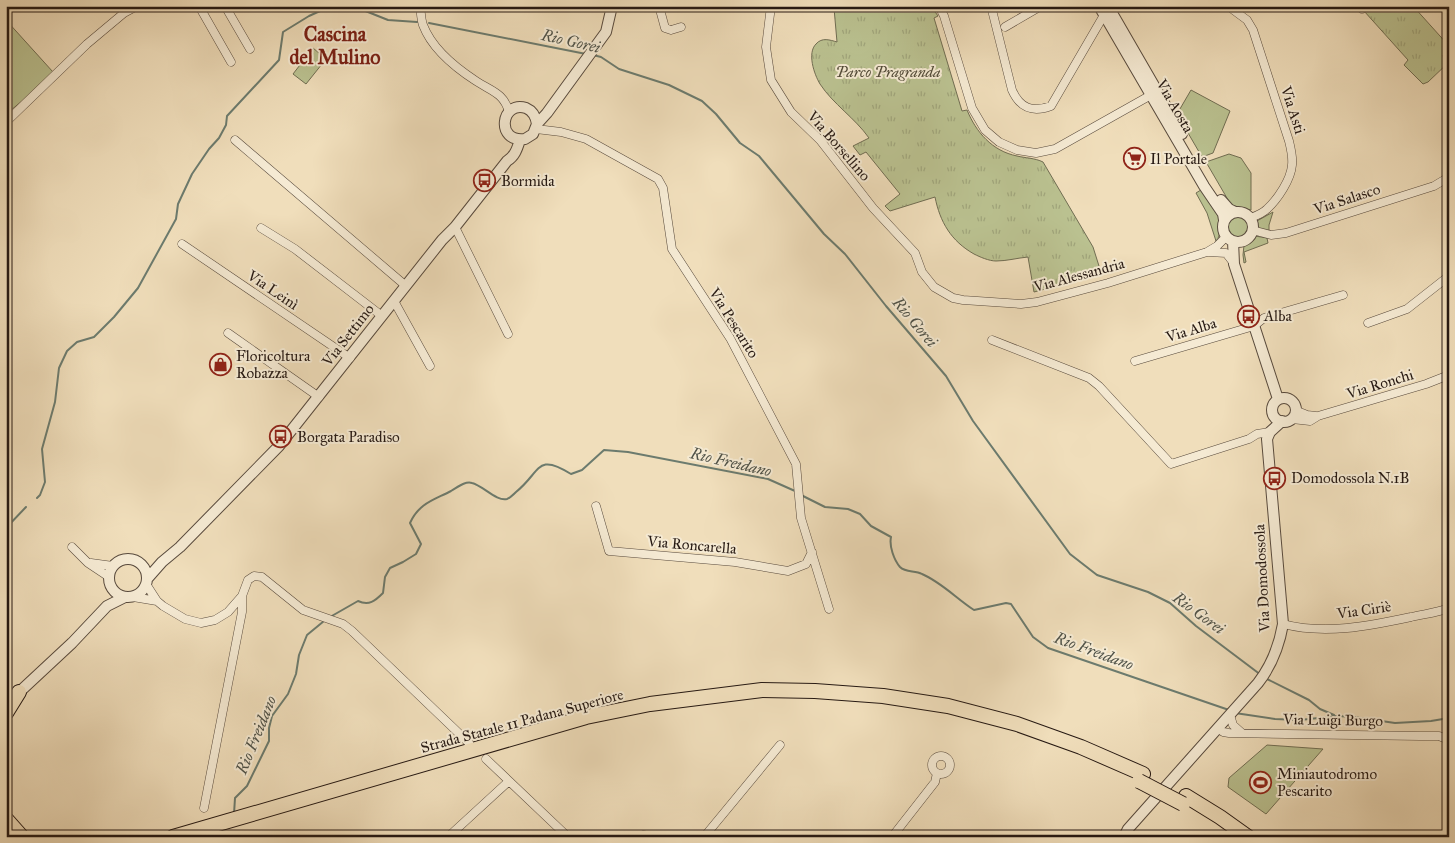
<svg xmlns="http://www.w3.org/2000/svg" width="1455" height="843" font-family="'IM FELL Great Primer',serif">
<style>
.green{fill:#bac190;stroke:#706d52}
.park{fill:url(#park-tufts);stroke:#706d52}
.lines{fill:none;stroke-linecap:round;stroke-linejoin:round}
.stream{stroke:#6c7b6e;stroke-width:2}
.minor-casing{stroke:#584a3d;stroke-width:9}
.tertiary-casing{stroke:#584a3d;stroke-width:12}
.trunk-casing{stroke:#261913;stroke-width:16}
.minor{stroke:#f5ead3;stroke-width:8}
.tertiary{stroke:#f5ead3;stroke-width:10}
.trunk{stroke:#f0debb;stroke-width:14}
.trunk-bridge-casing{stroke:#261913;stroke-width:16;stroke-linecap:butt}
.trunk-bridge{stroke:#f0debb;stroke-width:14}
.labels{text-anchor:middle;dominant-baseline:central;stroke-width:4;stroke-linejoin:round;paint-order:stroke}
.park-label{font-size:15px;font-style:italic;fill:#524b38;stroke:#f5ead3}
.street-label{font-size:15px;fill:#261913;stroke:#f5ead3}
.poi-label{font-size:15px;fill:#261913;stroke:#f5ead3;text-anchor:start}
.water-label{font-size:16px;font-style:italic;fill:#4f5248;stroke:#f5ead3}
.district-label{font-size:20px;font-weight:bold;fill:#7a1f14;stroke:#f5ead3}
</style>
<defs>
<pattern id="park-tufts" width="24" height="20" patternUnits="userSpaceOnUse" patternTransform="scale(1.25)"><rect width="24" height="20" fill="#bac190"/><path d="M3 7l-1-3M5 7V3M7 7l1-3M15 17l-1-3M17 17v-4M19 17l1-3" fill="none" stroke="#a0a57b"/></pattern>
</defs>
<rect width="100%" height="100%" fill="#f0debb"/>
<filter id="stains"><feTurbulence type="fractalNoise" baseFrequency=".004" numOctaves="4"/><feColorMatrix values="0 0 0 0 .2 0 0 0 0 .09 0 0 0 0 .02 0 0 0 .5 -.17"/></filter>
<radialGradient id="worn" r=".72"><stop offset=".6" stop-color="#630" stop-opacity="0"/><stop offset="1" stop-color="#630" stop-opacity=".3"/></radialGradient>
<path class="green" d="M6,20L53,72L31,94L6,114V79L11,74L6,69Z
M313,48L326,59L306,84L293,74Z
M1191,90L1230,111L1213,153L1202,157L1177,114Z
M1229,154L1241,158L1251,173V210L1231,205L1206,162Z
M1204,188L1221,217C1219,225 1222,235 1216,241L1207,213L1196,193Z
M1273,212L1269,225V231L1258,228L1256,225L1257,221Z
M1228 227a10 10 0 1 1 20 0a10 10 0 1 1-20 0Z
M1255,236L1267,238L1268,243L1244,252L1246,262L1244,263L1243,255L1244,245Z
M1267,745L1323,749L1266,814L1228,787L1229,778Z"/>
<path class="park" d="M931,6L938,16L934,18L962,111L967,110C976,132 992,151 1017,156C1025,158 1035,158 1043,162L1093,247L1099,266L1093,271L1094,276L1034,292L1028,257C1017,258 1007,261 996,261C989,261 980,257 974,254C951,241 940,222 935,197L890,211L885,206L900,194L866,152L860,155L853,146L869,138C855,118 833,104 820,84C814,74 807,53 816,44C822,37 830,40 837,42L834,8Z
M1369,6L1375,10L1380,6H1413L1449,46V62L1428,82L1423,84L1404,65L1408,60L1364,11Z"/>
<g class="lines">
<path class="stream" d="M353,6L388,20L417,22
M429,23L586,54
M593,55L601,57L619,69L669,85L702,101L716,114L740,143L759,156L824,234L845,254L886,306L946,376L973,421L1070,554L1097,575L1148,592L1170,603L1196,626L1261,675
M801,495L825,507L848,509L860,514L871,526L891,537C889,546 894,560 900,567C906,573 915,570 922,574C941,582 957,599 974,610L1006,603L1011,604L1033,637L1048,648L1229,710
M37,498L40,495L45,482L42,449L55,402L59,368L67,351L77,342L94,337L114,317L138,288L176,219L178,204L192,174L209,149L219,138L226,125L227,116L279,60L283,32L309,16L331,6
M6,528L26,507
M330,617L358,601C369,606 375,601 383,593L385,577L390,568L403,562L416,554L421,544L410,523C419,503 434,500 451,491C458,487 465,481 472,483C482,485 497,502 507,499C510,498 514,494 516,492C541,472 536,452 571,474L582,470L604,450L628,452L768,479L795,491
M1267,679L1309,700L1320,709L1334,715
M1235,713L1275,719L1300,720L1337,716L1354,717L1395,723L1431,721L1449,718
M234,814L235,798L247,786L269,741V728L272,716L288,694L296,674L299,655L307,635L324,621"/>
<defs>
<path id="minor" d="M199,6L231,62
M225,6L250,49
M420,6C421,12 421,20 423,25C432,49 456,68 476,81C491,91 504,93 509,112
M659,6L665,28L671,30L681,27
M771,6L766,47L771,80L791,112L820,140L873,208L915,253L922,272L934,287L953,298L963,300L1021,304L1037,302L1108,283L1207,252L1217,246L1226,237
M939,6L944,16L972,108L985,130L999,142L1017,150L1036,153L1055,149L1151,95
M991,6L1012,90C1020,108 1032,113 1051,106L1104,15
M1228,6L1247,20L1253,30L1289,141C1291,149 1293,157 1292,165C1291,179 1278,199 1267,209C1263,213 1256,216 1250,218
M1359,6L1362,9
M1005,27L1041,6
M6,122L87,44L124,13L137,6
M536,129L561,132L586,139L658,179L663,188L672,249L730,338L796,464L801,518L829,609
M235,140L406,286
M455,227L508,334
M261,228L295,249L382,316
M1252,230L1271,235L1286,233L1434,186L1449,177
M182,244L350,358
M1209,252L1226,253L1233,262
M394,301L430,366
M1368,323L1407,309L1449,276
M228,333L319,397
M992,340L1089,378L1099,386L1171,464L1249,439L1257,434L1270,432
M1135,361L1254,326L1264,318L1343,295
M1297,411L1307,415L1316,416
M1292,419L1310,421L1318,416L1426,384L1449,375
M596,506L609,551L735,562L788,571L806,564L812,552
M72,547L88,563L109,577
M91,563L113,566
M146,584L157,601L163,606L185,619L201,623L215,620L228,612L242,596L248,580L254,576L262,577L303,610L343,624L352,631L469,743
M133,597L157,601
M1283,624C1325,635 1369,626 1411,617C1423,614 1437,613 1449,608
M1230,715L1233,725L1242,733
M1218,728L1223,732L1229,733L1420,736H1439L1449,740
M932 765a9 9 0 1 1 18 0a9 9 0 1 1-18 0Z
M486,759L568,837
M204,808L242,612V596
M448,837L509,781
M642,837L643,835L654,837
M704,837L780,745
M892,837L935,782L937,773"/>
<path id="tertiary" d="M1099,6L1204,186L1223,214L1224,220
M1108,6L1182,134
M537,124C536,117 533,111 526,108C501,100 495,143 525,139L533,134L537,124L547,113L606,32L612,6
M1221,200L1229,209L1235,212
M1223 227a15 15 0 1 1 30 0a15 15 0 1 1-30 0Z
M1233,241L1234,264L1278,399
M1272 410a12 12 0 1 1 24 0a12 12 0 1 1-24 0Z
M109 578a19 19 0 1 1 38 0a19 19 0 1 1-38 0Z
M147,579L162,562L180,547L279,446L442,240L455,227L507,161C515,156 517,149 520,140
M14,697L72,643L107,606L125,597
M1124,837L1128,829L1258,683C1272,665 1279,647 1283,624L1267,439L1270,432L1282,421"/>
<path id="trunk" d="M6,713L19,692
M1186,796L1220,817L1248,837
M6,819L22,837
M173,837L586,717L650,704L762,690L815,691L883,696L948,706L1017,724L1081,747L1143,774"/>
</defs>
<use href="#minor" class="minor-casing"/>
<use href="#tertiary" class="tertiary-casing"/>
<use href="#trunk" class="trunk-casing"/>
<use href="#minor" class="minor"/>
<use href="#tertiary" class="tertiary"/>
<use href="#trunk" class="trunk"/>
<defs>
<path id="trunk-bridge" d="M1139,781L1183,804"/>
</defs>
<use href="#trunk-bridge" class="trunk-bridge-casing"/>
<use href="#trunk-bridge" class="trunk-bridge"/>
</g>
<defs>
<symbol id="supermarket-ring" viewBox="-11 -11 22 22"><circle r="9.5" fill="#f5ead3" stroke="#8f2418" stroke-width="1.5"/><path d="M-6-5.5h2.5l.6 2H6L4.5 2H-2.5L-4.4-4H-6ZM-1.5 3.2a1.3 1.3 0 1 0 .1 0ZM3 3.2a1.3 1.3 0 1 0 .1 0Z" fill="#8f2418"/></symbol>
<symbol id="bus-ring" viewBox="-11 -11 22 22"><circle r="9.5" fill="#f5ead3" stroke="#8f2418" stroke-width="1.5"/><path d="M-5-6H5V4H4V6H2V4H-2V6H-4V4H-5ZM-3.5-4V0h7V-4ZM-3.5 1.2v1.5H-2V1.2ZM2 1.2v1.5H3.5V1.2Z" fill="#8f2418"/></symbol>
<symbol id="shop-ring" viewBox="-11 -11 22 22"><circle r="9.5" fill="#f5ead3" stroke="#8f2418" stroke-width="1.5"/><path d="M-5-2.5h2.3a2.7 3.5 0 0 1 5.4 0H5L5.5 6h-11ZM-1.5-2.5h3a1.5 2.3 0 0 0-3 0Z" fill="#8f2418"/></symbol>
<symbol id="stadium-ring" viewBox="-11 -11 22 22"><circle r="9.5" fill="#f5ead3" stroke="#8f2418" stroke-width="1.5"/><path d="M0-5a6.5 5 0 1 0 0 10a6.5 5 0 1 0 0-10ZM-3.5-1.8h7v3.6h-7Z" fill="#8f2418"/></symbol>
</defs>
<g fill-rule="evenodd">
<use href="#supermarket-ring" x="1122" y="146" width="25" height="25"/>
<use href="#bus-ring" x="472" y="168" width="25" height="25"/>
<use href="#bus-ring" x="1236" y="304" width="25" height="25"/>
<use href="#shop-ring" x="208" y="352" width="25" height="25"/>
<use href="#bus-ring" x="268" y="424" width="25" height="25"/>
<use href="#bus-ring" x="1262" y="466" width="25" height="25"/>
<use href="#stadium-ring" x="1248" y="770" width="25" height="25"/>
</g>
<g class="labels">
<g class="park-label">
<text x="888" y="72">Parco Pragranda</text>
</g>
<g class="street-label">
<text transform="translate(1175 106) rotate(60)">Via Aosta</text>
<text transform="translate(1293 110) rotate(72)">Via Asti</text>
<text transform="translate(839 146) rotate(49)">Via Borsellino</text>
<text transform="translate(1347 199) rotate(-18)">Via Salasco</text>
<text transform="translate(1079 275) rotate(-15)">Via Alessandria</text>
<text transform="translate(273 290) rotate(34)">Via Leinì</text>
<text transform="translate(734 323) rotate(58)">Via Pescarito</text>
<text transform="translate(1191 330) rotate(-17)">Via Alba</text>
<text transform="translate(348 335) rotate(-52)">Via Settimo</text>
<text transform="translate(1380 384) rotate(-17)">Via Ronchi</text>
<text transform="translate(692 545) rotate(5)">Via Roncarella</text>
<text transform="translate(1262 578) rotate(-93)">Via Domodossola</text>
<text transform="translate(1364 610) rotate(-8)">Via Ciriè</text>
<text transform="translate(1333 720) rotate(1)">Via Luigi Burgo</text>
<text transform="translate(522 721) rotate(-15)">Strada Statale 11 Padana Superiore</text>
</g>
<g class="poi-label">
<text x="1150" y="159">Il Portale</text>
<text x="501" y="181">Bormida</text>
<text x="1264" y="316">Alba</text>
<text x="236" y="356">Floricoltura<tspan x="236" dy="17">Robazza</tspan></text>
<text x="297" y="437">Borgata Paradiso</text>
<text x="1291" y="478">Domodossola N.1B</text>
<text x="1277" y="774">Miniautodromo<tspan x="1277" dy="17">Pescarito</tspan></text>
</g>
<g class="water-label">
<text transform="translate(571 41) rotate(13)">Rio Gorei</text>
<text transform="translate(915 322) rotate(50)">Rio Gorei</text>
<text transform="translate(731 462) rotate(13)">Rio Freidano</text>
<text transform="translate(1199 613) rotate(36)">Rio Gorei</text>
<text transform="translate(1094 651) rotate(20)">Rio Freidano</text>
<text transform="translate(256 735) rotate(-68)">Rio Freidano</text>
</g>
<g class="district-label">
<text x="335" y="34">Cascina<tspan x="335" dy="23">del Mulino</tspan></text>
</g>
</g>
<rect width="1455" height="843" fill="none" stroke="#f0debb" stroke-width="25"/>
<rect x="8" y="8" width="1440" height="828" fill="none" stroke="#261913" stroke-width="2.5"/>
<rect x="12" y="12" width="1430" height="818" fill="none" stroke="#261913"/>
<rect width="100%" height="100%" filter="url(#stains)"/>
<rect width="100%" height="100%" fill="url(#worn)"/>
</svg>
